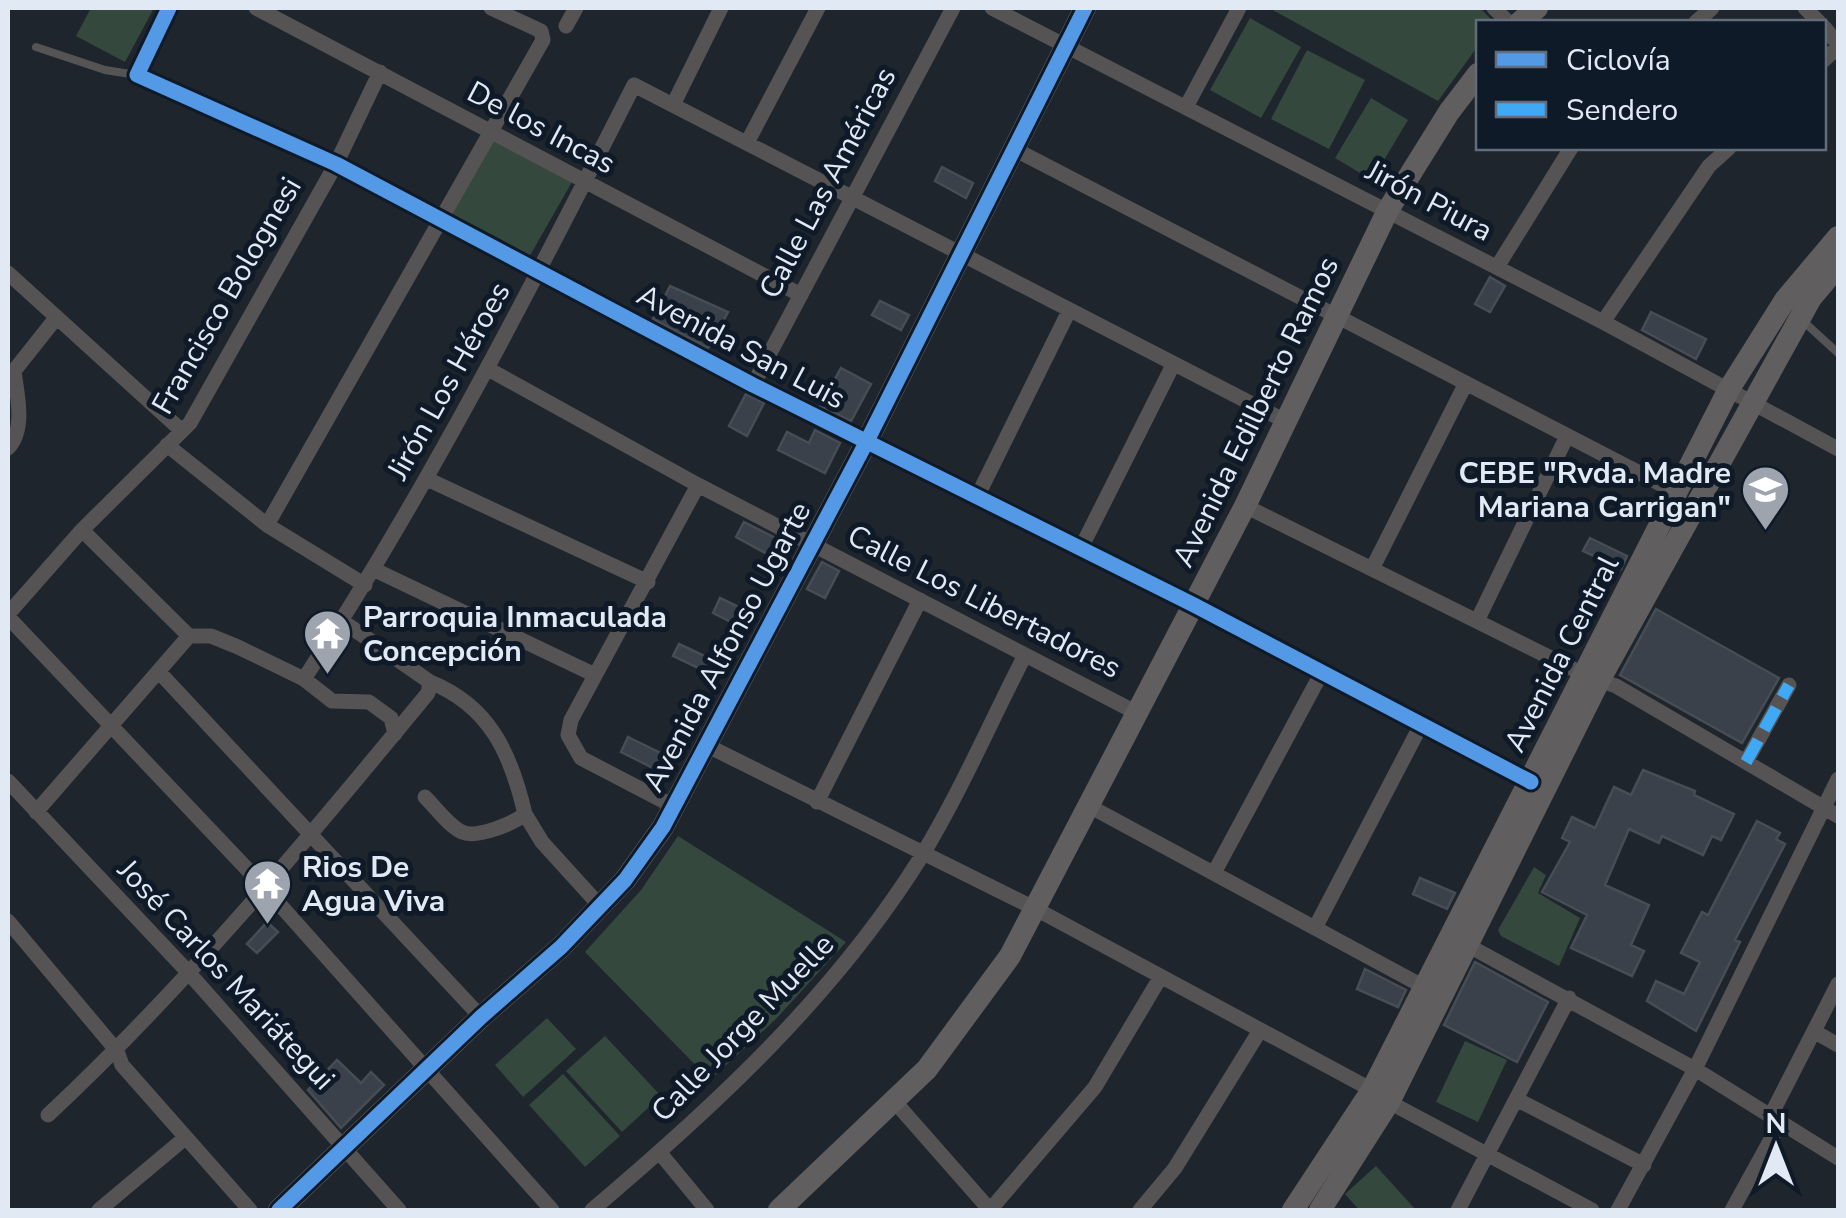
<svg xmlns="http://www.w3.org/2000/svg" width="1846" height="1218" font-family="'Nunito Sans',sans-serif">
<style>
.green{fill:#35483d}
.building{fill:#3a414a;stroke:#474d55;stroke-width:2.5}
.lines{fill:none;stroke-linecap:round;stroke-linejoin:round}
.lane{stroke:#555354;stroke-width:8}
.street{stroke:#555354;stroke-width:15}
.secondary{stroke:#605e5f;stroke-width:22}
.quiet{stroke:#3fa9f5;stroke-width:12;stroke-dasharray:25 12;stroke-linecap:butt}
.cycleway-casing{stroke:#0f1a29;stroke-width:21}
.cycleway{stroke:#5399e6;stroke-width:15}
.labels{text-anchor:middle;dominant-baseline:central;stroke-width:10;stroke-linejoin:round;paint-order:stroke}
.street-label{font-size:30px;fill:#e1e9f4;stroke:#0f1a29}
.poi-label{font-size:30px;font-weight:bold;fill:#e1e9f4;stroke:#0f1a29;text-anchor:start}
</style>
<rect width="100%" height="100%" fill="#1e252d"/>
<path class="green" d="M91,8H154L125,62L76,36Z
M1269,8H1480L1494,22H1478V46L1438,101Z
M1250,18L1301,47L1261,118L1210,90Z
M1307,50L1365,80L1329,149L1271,119Z
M1371,98L1408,120L1372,180L1335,158Z
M487,138L572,182L528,259L447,219Z
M678,836L846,942L776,1019L710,1080L585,952L641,890Z
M1534,867L1546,875L1538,893L1580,918L1559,966L1501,936L1498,930Z
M547,1018L576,1049L523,1097L495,1065Z
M605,1036L661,1096L622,1132L566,1071Z
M1465,1041L1507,1060L1478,1122L1436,1102Z
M563,1074L620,1136L585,1167L529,1105Z
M1376,1166L1416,1210H1359L1345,1194Z"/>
<path class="building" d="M942,167L973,183L966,198L935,181Z
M1490,277L1505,286L1490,312L1475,304Z
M670,286L728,312L708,348L653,319Z
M880,301L909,315L901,330L872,315Z
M1651,312L1706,339L1696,359L1642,330Z
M841,368L871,384L851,421L820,406Z
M746,394L764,403L747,436L729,426Z
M815,430L840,443L825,473L778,450L787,432L809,443Z
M744,522L787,544L778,560L736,537Z
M1590,538L1627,556L1621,569L1583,551Z
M822,562L839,571L825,598L807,589Z
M720,598L749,612L741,627L713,613Z
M1656,609L1779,678L1742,743L1620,675Z
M679,644L726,666L719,678L673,656Z
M628,737L673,759L665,774L621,752Z
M1643,770L1695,791L1694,795L1734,814L1721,840L1712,836L1703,855L1662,836L1659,843L1629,829L1605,885L1649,905L1631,945L1644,951L1632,976L1571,948L1587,915L1542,892L1570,842L1562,838L1572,817L1595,828L1614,787L1631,795Z
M1757,821L1780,833L1776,839L1785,844L1735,940L1740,942L1696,1031L1647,1001L1656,981L1684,994L1700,962L1681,953L1702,912L1708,915Z
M1420,878L1455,893L1447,909L1413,894Z
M267,922L278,932L257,953L247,944Z
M1475,962L1548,1002L1517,1062L1444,1025Z
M1365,969L1406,990L1398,1007L1357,989Z
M337,1060L361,1083L371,1072L384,1085L341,1128L308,1090Z"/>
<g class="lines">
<path class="lane" d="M36,47L105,70L137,75
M1803,321L1838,353"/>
<path class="street" d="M169,8L137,75L336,164L753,385L1194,605L1531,782
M256,8L801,295
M992,8L1603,322L1838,449
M1494,8L1508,22
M1805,8L1819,22
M1696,22L1712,8
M566,26L576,8
M1824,27L1838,44
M1824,60L1838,47
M673,105L721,8
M1186,107L1239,8
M748,141L818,8
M1014,149L1678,493
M1497,267L1571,148
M8,273L182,431
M1603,322L1709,166L1729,148
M488,369L698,485L1139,714
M10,376L56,318
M753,385L953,8
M167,445L267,525L365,585
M8,448C26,429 17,395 14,371
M427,479L648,582
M977,497L1068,313
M1245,506L1585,675L1616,686L1838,816
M267,525L543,40L541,31L491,8
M82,530L189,636H211L238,647L304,679L332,701L369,702L391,718L395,734
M1080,550L1173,365
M1372,569L1466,383
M375,570L595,675
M8,614L82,530L190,423L336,164L380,72
M8,617L265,888L552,1210
M1477,621L1567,436
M160,673L481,1017
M304,679C428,489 531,288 634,85L1285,421
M430,682C490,706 511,754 525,814
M708,746L1034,908L1372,1090
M1746,762L1789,685
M8,781L188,972L399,1210
M425,797C436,808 449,826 462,832C477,839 514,823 525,814L542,842L601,907
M817,802L920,600
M1089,806L1426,988
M675,807L581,758L568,735L571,720L698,485
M36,812L189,636
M1214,873L1322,672
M8,921L117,1051L122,1065L250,1210
M1315,928L1421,725
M1469,946L1695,1069L1838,1158
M1815,1032L1838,1045
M1516,1099L1644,1165
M895,1102L990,1210
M1389,1102L1592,1210
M48,1115C186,986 308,839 428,693L430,682L342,621
M1771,1115L1838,984
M660,1153L707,1210
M99,1210L185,1138
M592,1210C715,1106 835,995 921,857C960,793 991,721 1025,655
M990,1210L1095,1087L1160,978
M1140,1210L1175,1168L1259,1032
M1458,1210L1569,998
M1618,1210L1695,1069L1838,779
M1732,1210L1781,1121"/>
<path class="secondary" d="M1520,22L1537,8
M279,1210L481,1017L561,947L625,880L663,827L866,443L1085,8
M779,1210L927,1069L1010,956L1245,506L1388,210L1449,112L1478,74
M1293,1210L1372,1090L1729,389L1785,300L1838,237
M1320,1210L1389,1102L1600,679L1811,298L1838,266"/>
<path class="quiet" d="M1746,762L1789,685"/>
<defs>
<path id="cycleway" d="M169,8L137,75L336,164L753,385L1194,605L1531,782
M279,1210L481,1017L561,947L625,880L663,827L866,443L1085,8"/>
</defs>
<use href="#cycleway" class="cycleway-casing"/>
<use href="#cycleway" class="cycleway"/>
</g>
<defs>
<symbol id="school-pin" viewBox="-11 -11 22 30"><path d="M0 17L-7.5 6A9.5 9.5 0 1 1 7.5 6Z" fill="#9da4ae" stroke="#0f1a29"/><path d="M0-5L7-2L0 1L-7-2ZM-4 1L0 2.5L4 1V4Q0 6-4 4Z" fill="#fff"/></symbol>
<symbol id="temple-pin" viewBox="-11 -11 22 30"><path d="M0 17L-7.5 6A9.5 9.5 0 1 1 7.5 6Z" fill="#9da4ae" stroke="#0f1a29"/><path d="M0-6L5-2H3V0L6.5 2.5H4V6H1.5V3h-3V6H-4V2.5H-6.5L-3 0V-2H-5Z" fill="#fff"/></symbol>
</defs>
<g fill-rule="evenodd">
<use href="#school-pin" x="1738" y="462" width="55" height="75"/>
<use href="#temple-pin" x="300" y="606" width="55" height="75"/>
<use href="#temple-pin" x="240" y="856" width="55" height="75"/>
</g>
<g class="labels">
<g class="street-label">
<text transform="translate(541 128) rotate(28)">De los Incas</text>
<text transform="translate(828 183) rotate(-62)">Calle Las Américas</text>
<text transform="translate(1429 201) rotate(28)">Jirón Piura</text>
<text transform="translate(227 296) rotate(-60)">Francisco Bolognesi</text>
<text transform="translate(741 347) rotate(28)">Avenida San Luis</text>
<text transform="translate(449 381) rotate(-61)">Jirón Los Héroes</text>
<text transform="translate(1256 412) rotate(-64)">Avenida Edilberto Ramos</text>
<text transform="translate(984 602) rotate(27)">Calle Los Libertadores</text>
<text transform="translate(727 647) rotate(-62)">Avenida Alfonso Ugarte</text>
<text transform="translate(1562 654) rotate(-63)">Avenida Central</text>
<text transform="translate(226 975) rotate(47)">José Carlos Mariátegui</text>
<text transform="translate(743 1028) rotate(-46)">Calle Jorge Muelle</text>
</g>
<g class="poi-label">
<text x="1731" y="473" text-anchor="end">CEBE "Rvda. Madre<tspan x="1731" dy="34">Mariana Carrigan"</tspan></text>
<text x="363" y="617">Parroquia Inmaculada<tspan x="363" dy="34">Concepción</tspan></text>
<text x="302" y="867">Rios De<tspan x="302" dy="34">Agua Viva</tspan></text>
</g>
</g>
<rect width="1846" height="1218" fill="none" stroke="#e1e9f4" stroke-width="20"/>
<rect x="1476" y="20" width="350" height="130" fill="#0f1a29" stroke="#636d7a" stroke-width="2.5"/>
<rect x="1496" y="52" width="50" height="15" fill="#5399e6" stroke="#636d7a" stroke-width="2.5"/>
<text x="1566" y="70" font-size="30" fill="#e1e9f4">Ciclovía</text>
<rect x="1496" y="102" width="50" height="15" fill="#3fa9f5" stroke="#636d7a" stroke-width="2.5"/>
<text x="1566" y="120" font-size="30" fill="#e1e9f4">Sendero</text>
<g transform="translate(1776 1148)" stroke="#0f1a29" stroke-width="8" paint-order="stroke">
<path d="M0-8L18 38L0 25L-18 38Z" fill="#e1e9f4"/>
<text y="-15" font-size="28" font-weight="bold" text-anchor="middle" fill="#e1e9f4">N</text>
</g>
</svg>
